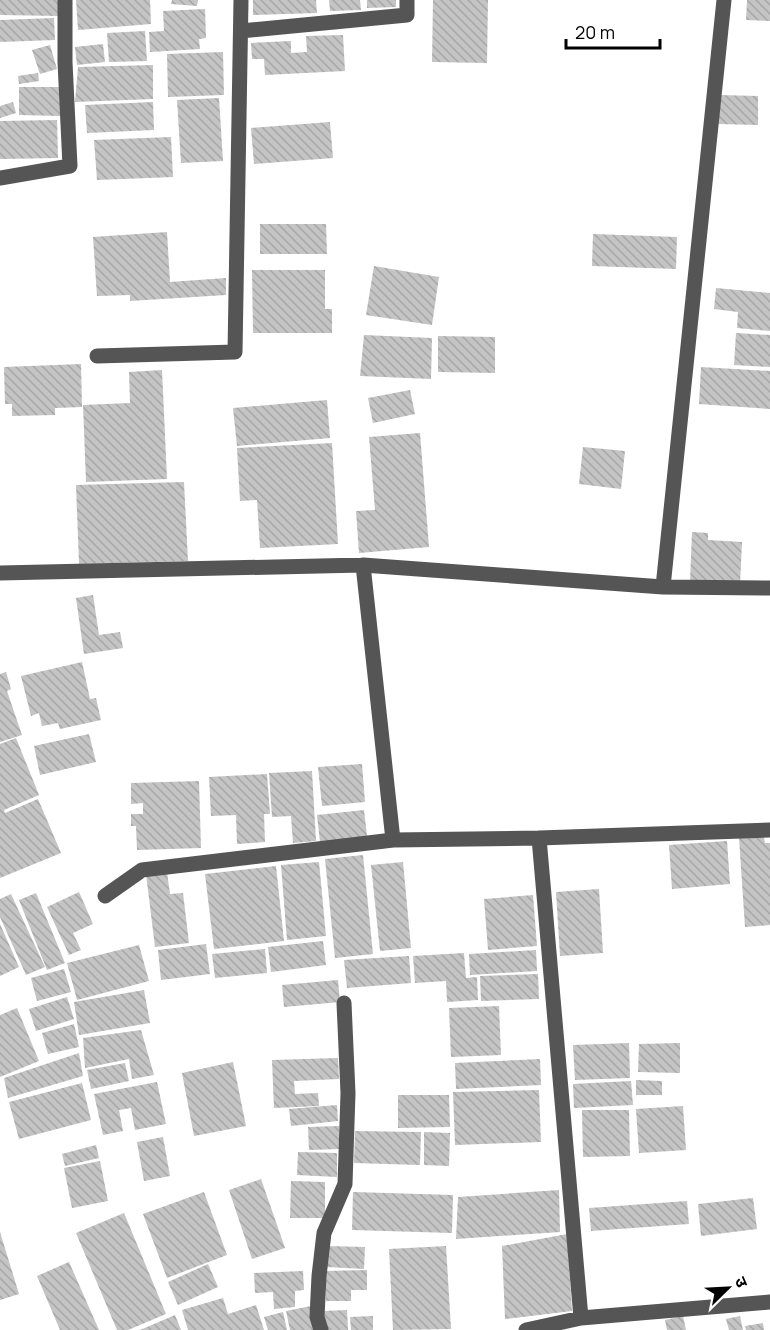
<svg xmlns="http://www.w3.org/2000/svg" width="770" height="1330" font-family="Manrope,'Noto Sans Devanagari',sans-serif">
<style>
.building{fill:url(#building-back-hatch)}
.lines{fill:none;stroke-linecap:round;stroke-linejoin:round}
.minor{stroke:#555;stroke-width:15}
</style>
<defs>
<pattern id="building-back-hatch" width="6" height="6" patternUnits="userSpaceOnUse" patternTransform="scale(1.5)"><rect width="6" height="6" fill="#c4c4c4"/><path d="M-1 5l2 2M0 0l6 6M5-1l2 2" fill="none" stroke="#a7a7a7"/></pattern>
</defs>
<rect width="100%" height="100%" fill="#fff"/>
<path class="building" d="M0,0H59L58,16L0,15Z
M76,0H150L151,24L78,30Z
M172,0H198L197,6L171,4Z
M253,0H316L317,13L253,15Z
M329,0H360L361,10L330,11Z
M367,0H396V7L367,8Z
M433,0H488L487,63L432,62Z
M747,0H770V21L746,20Z
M205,9L206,38L199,39L200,49L150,52L149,32L164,31L163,11Z
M54,18L55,40L0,42V20Z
M145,31L147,61L109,62L107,33Z
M343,35L345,71L265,75L264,59H252L251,43L291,41V53L307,52L306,36Z
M103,44L105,62L77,65L75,47Z
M50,45L57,69L40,74L32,50Z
M223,52L224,95L168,97L167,54Z
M153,65V99L75,102L78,67Z
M38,73L39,81L19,84L18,76Z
M19,87H60V116L19,115Z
M719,95L758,96V125L718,124Z
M219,98L223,161L181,163L177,100Z
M13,102L16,113L0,118V106Z
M153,102L154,130L87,133L85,105Z
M57,120L58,158L0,159V121Z
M330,122L333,158L254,164L251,128Z
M171,137L173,177L97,180L94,140Z
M260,224H326L327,254H260Z
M167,232L170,282L226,278V295L130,301V295L97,296L93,237Z
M593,234L677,237L676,269L592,266Z
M374,266L439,277L432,325L366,315Z
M252,270H325V309H332V333H253Z
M716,288L770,293V331L737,328L738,312L714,309Z
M736,333L770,335V367L734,365Z
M364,335L432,338L431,379L360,376Z
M438,336L495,337V373L438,372Z
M81,364L82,407L55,408V415L12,416V404H5L4,367Z
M701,367L770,371V409L699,404Z
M162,370L167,479L86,482L83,405L130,403L129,372Z
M410,390L415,414L373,423L368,398Z
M327,400L330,438L237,446L233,408Z
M420,433L429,547L359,553L356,511L375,510L369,437Z
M332,443L338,544L260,548L257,500L240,501L237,448Z
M583,447L625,451L621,489L579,484Z
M184,482L188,561L79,564L76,485Z
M692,532L708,533V540L742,542L740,585L690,582Z
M93,595L99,635L120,632L123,648L84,654L76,598Z
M82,662L90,699L96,698L101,720L60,729L58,723L42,726L39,713L31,716L21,676Z
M6,672L11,689L7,691L22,735L0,742V674Z
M89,734L96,762L40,775L34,746Z
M16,738L39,795L4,810L5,813L38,799L61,853L0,878V744Z
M362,764L365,802L322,806L318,767Z
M312,771L316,841L293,843L291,816L272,817L269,773Z
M267,774L270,814H264L265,842L237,844L236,815L211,816L209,777Z
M199,781L201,848L137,850L136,826H131V814H143V803L131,804V783Z
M364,810L367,836L320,842L317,815Z
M764,837L765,843H770V925L745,927L739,838Z
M727,841L730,884L672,889L669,845Z
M363,855L373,954L335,958L325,859Z
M319,862L326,936L287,940L281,865Z
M403,862L411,948L380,951L371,865Z
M276,866L284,941L214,949L205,874Z
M167,872L170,894L183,893L189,943L155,947L146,874Z
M599,889L603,953L560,956L556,892Z
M79,892L93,924L73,933L81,950L69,955L47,907Z
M36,893L65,963L47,970L19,900Z
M11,894L45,967L26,975L0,917V899Z
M533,895L537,946L488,950L484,899Z
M0,924L19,967L0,976Z
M323,941L326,965L271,972L268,947Z
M206,944L210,974L161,980L158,950Z
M139,945L149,981L77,1000L67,963Z
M265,949L267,973L215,978L212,954Z
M536,950L537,971L470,975L469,954Z
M464,953L466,978L477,977L478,1000L447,1002L446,981L415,983L413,956Z
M409,956L411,983L347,988L344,960Z
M64,969L71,992L37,1001L31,978Z
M538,974L539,999L481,1001L480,976Z
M338,980L340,1002L284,1007L282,985Z
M144,990L150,1023L79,1035L74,1002Z
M67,997L74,1019L36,1031L29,1009Z
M499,1006L501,1055L451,1057L449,1008Z
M17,1008L39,1061L0,1077V1015Z
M74,1024L79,1047L48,1054L42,1033Z
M141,1030L154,1075L132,1079L129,1059L85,1068L83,1038Z
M629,1043L630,1078L575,1080L573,1045Z
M680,1043V1073L638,1072L639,1044Z
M79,1053L83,1076L8,1098L4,1078Z
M338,1058L339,1079L294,1081L295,1094L318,1093L319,1106L274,1108L272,1060Z
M540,1059L541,1085L456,1089L455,1063Z
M233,1062L246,1126L194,1136L182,1073Z
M125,1063L129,1081L91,1089L87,1070Z
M636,1080L662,1081V1095H636Z
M631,1081L633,1105L574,1108L573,1084Z
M157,1082L166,1124L135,1130L131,1108L119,1110L123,1131L103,1135L94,1094Z
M82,1083L91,1120L19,1139L9,1102Z
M539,1090L541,1142L455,1145L453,1092Z
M398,1095H449L450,1127L398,1128Z
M337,1105L338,1121L291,1126L289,1109Z
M683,1106L686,1150L639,1153L636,1109Z
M582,1110H629L630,1156L583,1157Z
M339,1126L340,1149L309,1150L308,1127Z
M355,1131L421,1132L420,1165L354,1163Z
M424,1132L450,1133L449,1166L424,1165Z
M163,1137L170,1176L144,1181L137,1142Z
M96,1145L99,1158L65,1166L62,1154Z
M298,1152L337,1153V1177L297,1175Z
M100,1161L108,1201L72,1208L64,1168Z
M261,1179L285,1248L252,1259L229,1190Z
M291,1181L325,1182V1218H290Z
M559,1190L560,1232L456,1239L458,1197Z
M204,1192L227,1255L167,1278L143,1214Z
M353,1192L453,1195L452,1233L352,1230Z
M753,1198L757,1229L701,1236L698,1204Z
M687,1201L689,1224L591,1231L589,1208Z
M124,1213L166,1314L128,1330H117L76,1233Z
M0,1232L19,1294L0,1300Z
M567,1234L572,1311L505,1319L502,1246Z
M327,1246L365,1247L364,1269L327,1267Z
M446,1246L451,1329L393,1330L389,1249Z
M69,1262L99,1330H60L37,1276Z
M208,1264L218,1287L178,1305L168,1282Z
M367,1270V1290H351V1301H326L325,1271Z
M303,1271L304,1290L295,1291V1307L274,1309L273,1292L255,1293L254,1273Z
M223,1298L228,1314L256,1305L264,1330H188L182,1310Z
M311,1306L316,1330H290L286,1311Z
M347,1310L348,1330H325L324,1311Z
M283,1312L287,1330H268L264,1317Z
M175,1315L181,1330H140Z
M373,1316V1330H351L350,1317Z
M683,1316L686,1330H667L665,1320Z
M740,1316L743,1330H729L726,1319Z
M763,1323L764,1330H746L745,1326Z"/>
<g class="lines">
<path class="minor" d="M241,31L407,15V0
M0,178L70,166L65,62V0
M97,356L235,352L241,0
M363,565L393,840
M0,573L363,565L663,587L770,588
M663,587L724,0
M539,838L581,1318
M105,896L142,870L393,840L539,838L770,830
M321,1330L317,1317L319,1276L324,1233L345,1184L348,1093L344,1003
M526,1330L581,1318L770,1302"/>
</g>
<g transform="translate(728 1288) rotate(66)" stroke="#ffffff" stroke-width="4.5" paint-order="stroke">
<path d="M0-4.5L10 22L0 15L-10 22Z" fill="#000000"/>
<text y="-9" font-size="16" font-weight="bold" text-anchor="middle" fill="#000000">उ</text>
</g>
<path d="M566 39v9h94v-9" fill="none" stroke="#000000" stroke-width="3"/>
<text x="575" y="39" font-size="18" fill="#000000" stroke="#ffffff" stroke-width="4.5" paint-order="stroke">20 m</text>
</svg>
